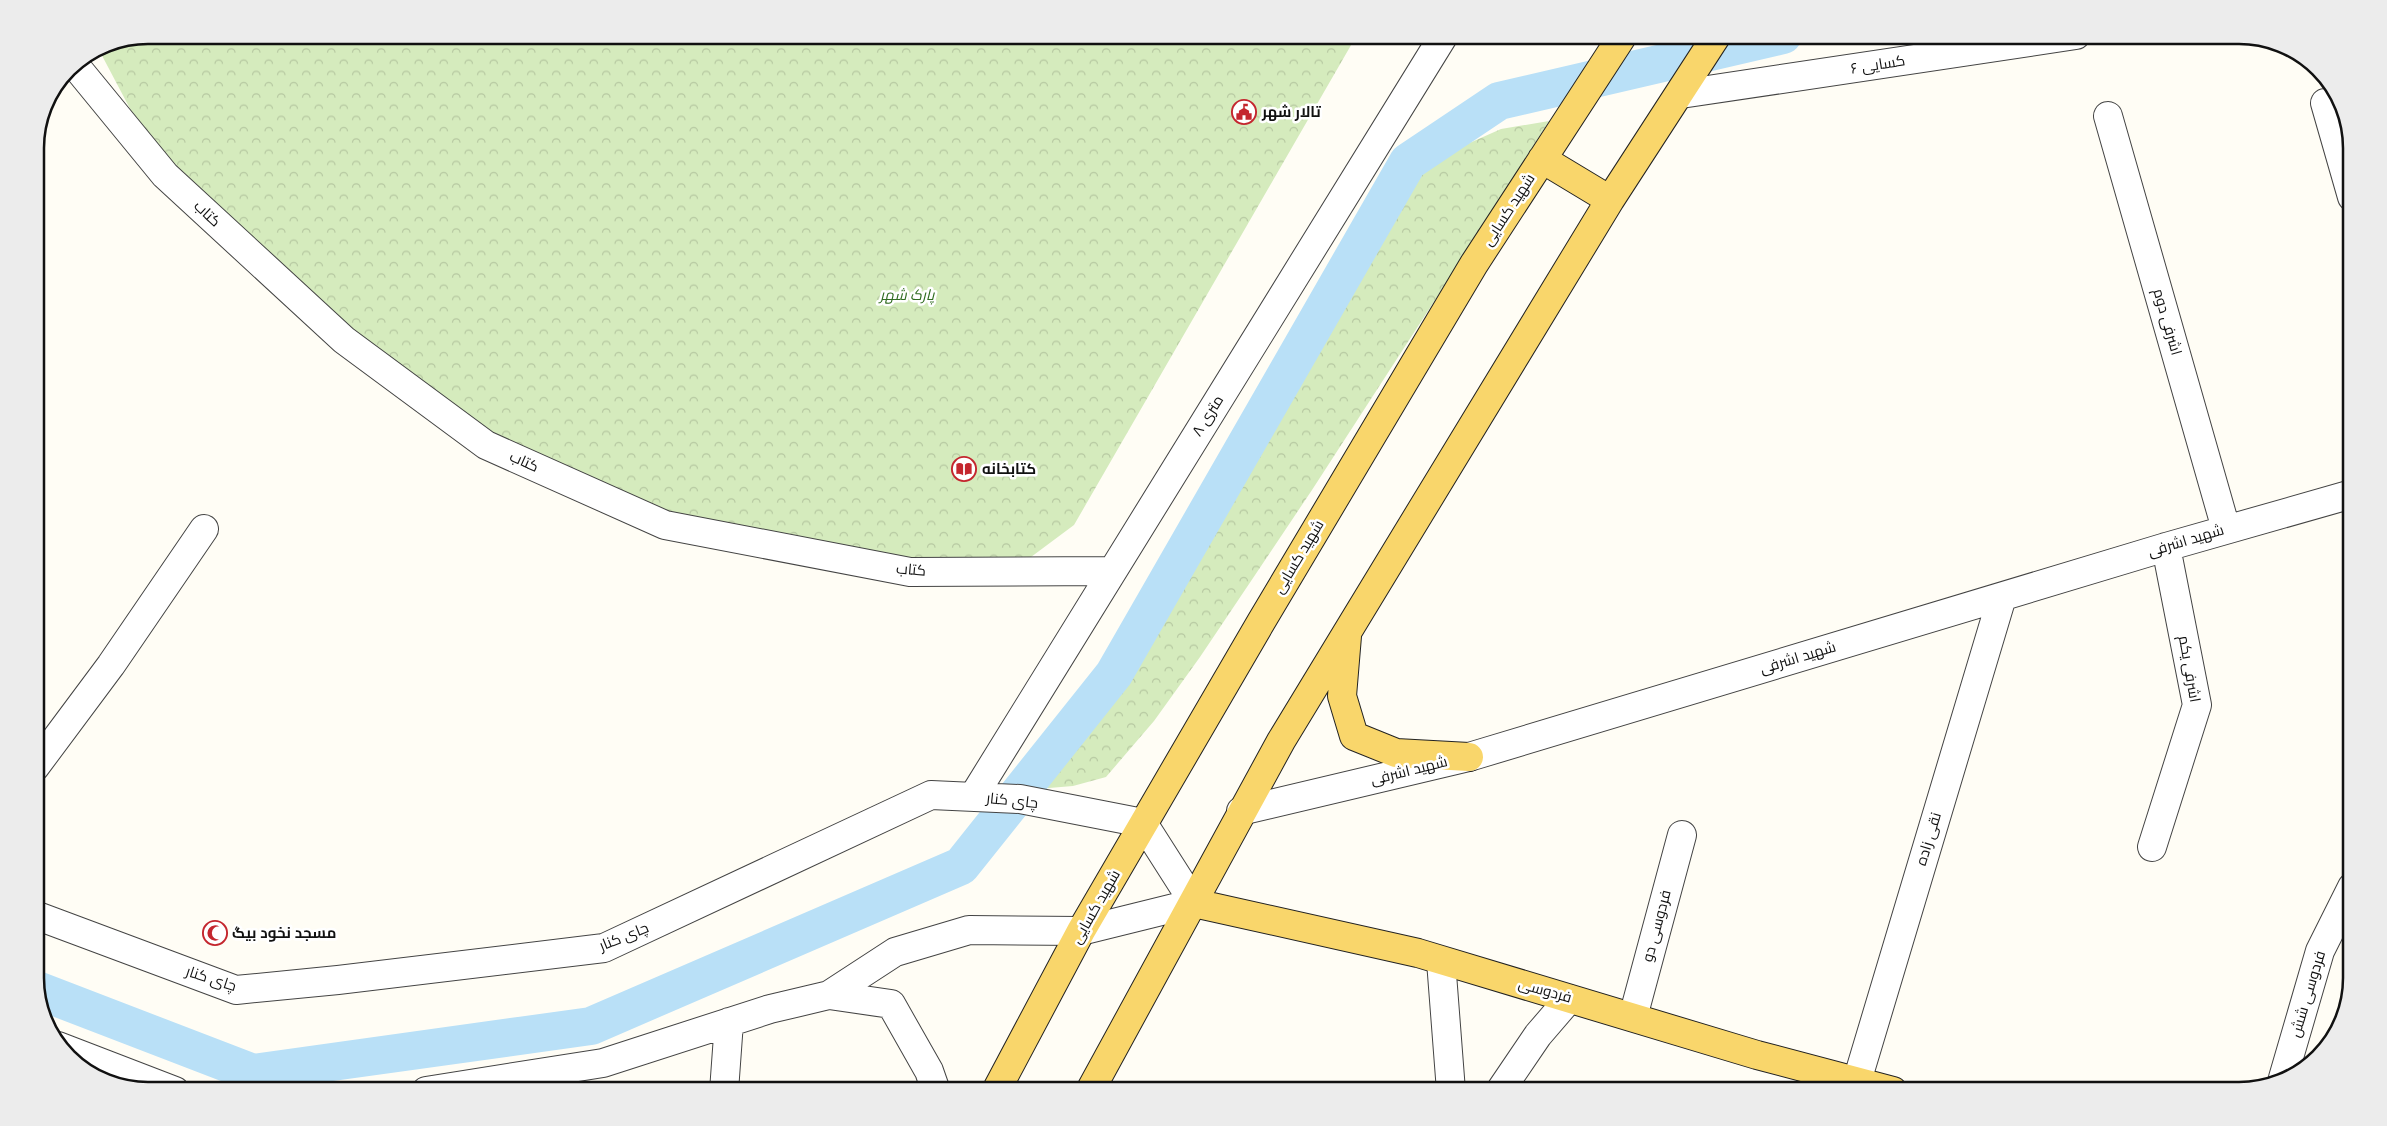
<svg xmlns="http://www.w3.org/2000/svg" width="2387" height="1126" font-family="Spectral,Cairo,serif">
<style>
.park{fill:url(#park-crowns)}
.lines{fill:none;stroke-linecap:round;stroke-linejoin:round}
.canal{stroke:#b9e0f7;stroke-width:38}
.minor-casing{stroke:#444;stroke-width:30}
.major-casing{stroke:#222;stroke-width:30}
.minor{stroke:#fff;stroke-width:28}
.major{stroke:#f9d66b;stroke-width:28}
.labels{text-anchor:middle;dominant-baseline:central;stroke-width:5;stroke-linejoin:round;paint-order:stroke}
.street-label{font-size:15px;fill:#111;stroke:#fff}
.poi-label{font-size:15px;font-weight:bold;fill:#111;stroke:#fff;text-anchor:start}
.park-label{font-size:15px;font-style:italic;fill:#2f6b1f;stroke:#fff}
.rim{fill:none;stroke:#111;stroke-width:2.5}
</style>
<defs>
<pattern id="park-crowns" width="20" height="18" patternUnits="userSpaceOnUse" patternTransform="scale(1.25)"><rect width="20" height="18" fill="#d5ebbd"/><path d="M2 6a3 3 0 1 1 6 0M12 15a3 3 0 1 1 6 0" fill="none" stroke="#b6c8a1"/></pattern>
</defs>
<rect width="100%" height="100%" fill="#fffdf5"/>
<path class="park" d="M148,35H1344L1354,40L1074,525L1031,557L936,566L667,511L483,432L344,340L165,175L98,48L105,43Z
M1549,121L1483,226L1312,490L1200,657L1154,721L1106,777L1073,786L1037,789L1117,699L1271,422L1415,180L1447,153L1501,129Z"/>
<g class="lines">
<path class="canal" d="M37,990L253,1073L591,1026L961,866L1114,674L1408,162L1499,101L1783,35"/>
<defs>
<path id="minor" d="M74,64L165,175L344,340L486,445L665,525L910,572L1112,571
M1681,94L2076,35
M2325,103L2352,197
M2108,116L2226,529
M35,767L111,665L204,529
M973,797L1444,35
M1241,811L1469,757L2166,547L2352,494
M2152,847L2197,705L2166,547
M35,915L236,990L338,980L604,948L931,795L1020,799L1143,823L1194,903L1081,931L969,930L895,952L829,995L770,1009L603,1063L426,1091
M1441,961L1451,1091
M829,995L891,1004L929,1071L936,1091
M1633,1017L1682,835
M58,1046L175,1091
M2283,1078L2320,951L2352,887
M1857,1081L2002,597
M724,1091L729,1022
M1500,1091L1538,1035L1569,999"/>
<path id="major" d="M1542,159L1610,200
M1347,636L1342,696L1354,736L1396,753L1469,757
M1194,903L1418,953L1757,1055L1893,1091
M996,1091L1081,931L1261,622L1474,264L1623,35
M1090,1091L1281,741L1610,200L1717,35"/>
</defs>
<use href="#minor" class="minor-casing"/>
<use href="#major" class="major-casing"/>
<use href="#minor" class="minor"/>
<use href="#major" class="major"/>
</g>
<defs>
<symbol id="civic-ring" viewBox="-11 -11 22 22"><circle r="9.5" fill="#fff" stroke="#c4262e" stroke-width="1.5"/><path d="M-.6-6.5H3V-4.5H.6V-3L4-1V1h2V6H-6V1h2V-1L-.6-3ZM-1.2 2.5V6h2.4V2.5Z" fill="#c4262e"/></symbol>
<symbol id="library-ring" viewBox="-11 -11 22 22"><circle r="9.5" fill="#fff" stroke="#c4262e" stroke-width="1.5"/><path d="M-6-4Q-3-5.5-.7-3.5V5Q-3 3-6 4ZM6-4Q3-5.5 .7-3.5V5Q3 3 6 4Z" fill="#c4262e"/></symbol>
<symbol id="mosque-ring" viewBox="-11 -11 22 22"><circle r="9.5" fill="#fff" stroke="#c4262e" stroke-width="1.5"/><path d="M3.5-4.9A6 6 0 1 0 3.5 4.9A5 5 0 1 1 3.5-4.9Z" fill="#c4262e"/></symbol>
</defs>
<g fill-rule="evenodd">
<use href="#civic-ring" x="1230" y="98" width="28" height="28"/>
<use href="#library-ring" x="950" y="455" width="28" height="28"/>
<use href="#mosque-ring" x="201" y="919" width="28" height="28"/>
</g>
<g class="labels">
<g class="street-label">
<text transform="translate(1878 65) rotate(-9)">کسایی ۶</text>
<text transform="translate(1509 210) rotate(-57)">شهید کسایی</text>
<text transform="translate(207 214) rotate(43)">کتاب</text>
<text transform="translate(2167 322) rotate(74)">اشرفی دوم</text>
<text transform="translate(1208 416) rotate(-58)">۸ متری</text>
<text transform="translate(524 462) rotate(24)">کتاب</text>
<text transform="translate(2186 541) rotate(-17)">شهید اشرفی</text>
<text transform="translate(1299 557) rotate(-59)">شهید کسایی</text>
<text transform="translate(911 570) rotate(5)">کتاب</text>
<text transform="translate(1798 658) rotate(-17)">شهید اشرفی</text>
<text transform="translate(2189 669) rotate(80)">اشرفی یکم</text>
<text transform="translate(1409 771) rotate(-14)">شهید اشرفی</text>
<text transform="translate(1012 801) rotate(6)">چای کنار</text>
<text transform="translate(1929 839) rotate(-73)">نقی زاده</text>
<text transform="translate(1096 907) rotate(-60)">شهید کسایی</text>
<text transform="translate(1657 926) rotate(-75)">فردوسی دو</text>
<text transform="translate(624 937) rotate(-22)">چای کنار</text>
<text transform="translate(211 979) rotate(18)">چای کنار</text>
<text transform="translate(1545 991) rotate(16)">فردوسی</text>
<text transform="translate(2308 994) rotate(-73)">فردوسی شش</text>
</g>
<g class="poi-label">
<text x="1262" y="112">تالار شهر</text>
<text x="982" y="469">کتابخانه</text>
<text x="232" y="933">مسجد نخود‌ بیگ</text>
</g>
<g class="park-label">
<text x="907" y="295">پارک شهر</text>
</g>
</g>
<path d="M0 0H2387V1126H0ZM148 44H2239A104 104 0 0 1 2343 148V978A104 104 0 0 1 2239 1082H148A104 104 0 0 1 44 978V148A104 104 0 0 1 148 44Z" fill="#ececec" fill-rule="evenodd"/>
<path class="rim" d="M148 44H2239A104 104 0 0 1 2343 148V978A104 104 0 0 1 2239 1082H148A104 104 0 0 1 44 978V148A104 104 0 0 1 148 44Z"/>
</svg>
